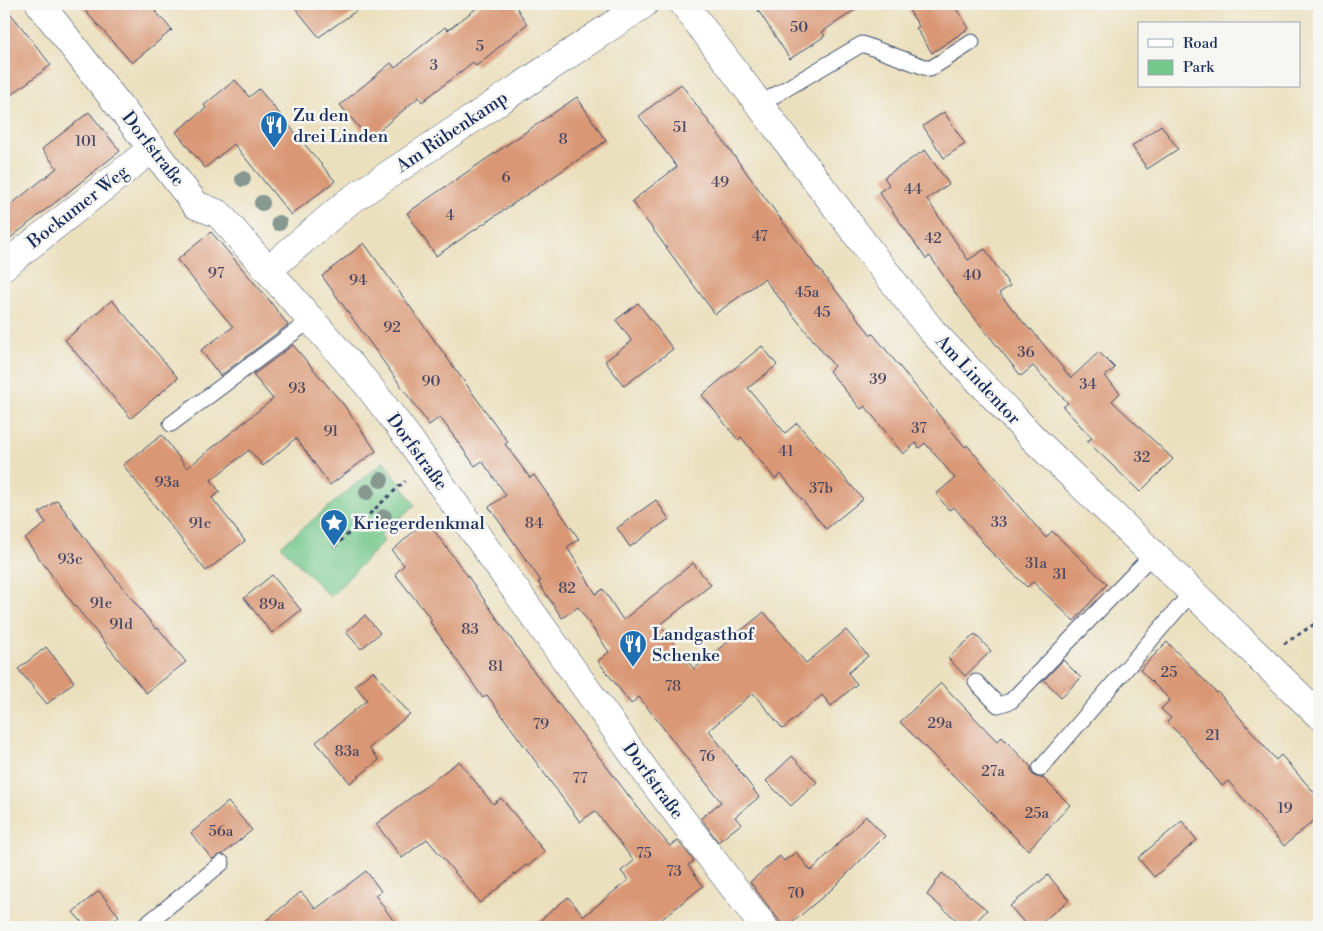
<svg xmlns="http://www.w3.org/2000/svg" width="1323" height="931" font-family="'Libre Bodoni',serif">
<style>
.green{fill:#75c88b;stroke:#487c74}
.building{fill:#d99774}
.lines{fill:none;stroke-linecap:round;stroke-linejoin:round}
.lane-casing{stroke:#3a4a6c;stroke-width:17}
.street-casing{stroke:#3a4a6c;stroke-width:29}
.path{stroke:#3a4a6c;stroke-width:3;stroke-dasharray:4 4;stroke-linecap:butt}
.lane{stroke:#fff;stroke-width:15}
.street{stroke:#fff;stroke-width:28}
.tree{fill:#879891}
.labels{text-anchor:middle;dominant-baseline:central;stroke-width:5;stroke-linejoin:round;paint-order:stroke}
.number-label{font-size:15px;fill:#4a4964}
.poi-label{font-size:18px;fill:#1b2f5e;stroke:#f6f6f2;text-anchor:start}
.street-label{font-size:18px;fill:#1b2f5e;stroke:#f6f6f2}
</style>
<rect width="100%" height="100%" fill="#f6f6f2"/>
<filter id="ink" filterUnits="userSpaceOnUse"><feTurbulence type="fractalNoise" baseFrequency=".02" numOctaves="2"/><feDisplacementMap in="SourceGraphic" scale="10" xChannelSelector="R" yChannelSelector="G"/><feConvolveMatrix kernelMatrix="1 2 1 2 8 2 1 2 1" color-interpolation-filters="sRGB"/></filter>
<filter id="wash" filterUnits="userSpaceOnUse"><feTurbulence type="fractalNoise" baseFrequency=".0096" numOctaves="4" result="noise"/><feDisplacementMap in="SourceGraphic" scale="20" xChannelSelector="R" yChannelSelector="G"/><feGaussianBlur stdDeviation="1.12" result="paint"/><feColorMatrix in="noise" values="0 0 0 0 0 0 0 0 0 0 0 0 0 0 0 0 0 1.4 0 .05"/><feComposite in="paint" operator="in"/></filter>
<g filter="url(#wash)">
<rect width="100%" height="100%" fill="#ebe0be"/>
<path class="green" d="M384,461L415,505L380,535L384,541L330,597L281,546Z"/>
<g id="blocks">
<path class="building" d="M79,4H149L172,30L132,63Z
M292,4H366L319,37Z
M482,4H514L527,24L476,66L473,62L422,102L419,97L369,139L340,105L391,63L395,68L445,27L448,30Z
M754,4H864L822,32L825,36L790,59Z
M905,4H953L969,28L932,53L916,28L919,26Z
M4,5L51,65L4,100Z
M235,80L249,97L259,89L335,181L291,215L234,144L205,168L176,132L206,108L204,105Z
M681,84L817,268H818L871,335L873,334L965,447L967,445L1046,538L1052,531L1107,584L1074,621L1033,582L1027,587L990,551L954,507L949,510L936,494L955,478L925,443L919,448L916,443L903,454L865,406L861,409L829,371L834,366L764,279L715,314L632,201L677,167L639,116Z
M577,97L606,141L436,256L407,213Z
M89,112L120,151L4,243V210L57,168L42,149Z
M944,112L965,144L944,158L923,126Z
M1161,125L1178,149L1147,169L1132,146Z
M925,150L949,184L927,199L968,260L985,249L1010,286L999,293L1030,330L1031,329L1071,378L1099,352L1115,368L1105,376L1120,393L1112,401L1173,459L1140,492L1087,441L1092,438L1063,407L1068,403L1033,366L1021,376L958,297L930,256L926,259L879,192L889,185L884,177Z
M211,232L269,300L288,325L220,376L201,350L233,327L177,260Z
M364,243L487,413L508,442L505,444L530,478L534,475L579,539L567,547L596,594L603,589L623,620L693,563L711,585L660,625L694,669L764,612L806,663L846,630L868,656L848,673L857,684L831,706L822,695L783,729L753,693L709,730L759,797L735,817L741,824L718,842L701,818L721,802L639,697L631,704L598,661L609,652L578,607L562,618L538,582L541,581L489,507L506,495L482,461L475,466L440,417L429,425L322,276Z
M112,300L178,378L131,418L65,340Z
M638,303L673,349L624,386L605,361L632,341L616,320Z
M293,345L343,404L376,451L330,485L296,438L263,466L249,450L211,480L220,492L212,498L245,541L206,571L123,465L162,435L187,468L273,399L253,375Z
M762,346L777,365L748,388L785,433L797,423L863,499L826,529L781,474L775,479L741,437L738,440L702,395Z
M57,500L104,564L156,629L158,628L186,662L146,693L67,596L25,539L46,523L39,513Z
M656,500L669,519L630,547L617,528Z
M426,520L467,575L532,669L645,817L670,846L678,841L694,861L688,865L703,886L652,927H532L568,897L584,916L628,880L621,871L634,861L595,811L580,822L487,695L483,698L430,622L432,620L395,574L404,565L392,551Z
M272,575L301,610L272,633L244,598Z
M365,615L380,633L361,649L346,632Z
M975,634L991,651L965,676L948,658Z
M1167,642L1217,693L1218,692L1276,760L1281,755L1319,798V816L1284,846L1228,781L1222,786L1183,738L1167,722L1171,718L1161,709L1170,700L1140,670Z
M46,647L74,682L47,704L18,669Z
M1063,660L1081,678L1061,697L1044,680Z
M373,671L410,714L369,748L379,760L350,783L316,742L367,700L355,685Z
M941,683L997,741L1002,737L1031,767V772L1034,776L1044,779L1070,805L1028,850L900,722Z
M792,756L817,782L791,806L766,781Z
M459,761L493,804L501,798L545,852L528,866L526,865L480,903L427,839L402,858L376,824Z
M228,802L252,830L223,854L212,859L191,833Z
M866,816L885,836L833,888L787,927H784L750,882L780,856L784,861L796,852L811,871Z
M1182,821L1197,840L1154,877L1138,858Z
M366,871L381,891L375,895L398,927H258L301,892L316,909Z
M942,873L987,910L971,927H965L927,895Z
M1048,875L1069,900L1036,927H1028L1010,906Z
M99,891L119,916L106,927H86L73,912Z"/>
</g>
</g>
<g filter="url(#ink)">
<use href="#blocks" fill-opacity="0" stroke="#3a4a6c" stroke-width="1"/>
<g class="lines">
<defs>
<path id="lane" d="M760,104L862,44L930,69L972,42
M171,424L312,319
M976,682L998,705L1011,701L1153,554
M1040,769L1192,592
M143,927L222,863"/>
<path id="street" d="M40,4L196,205L219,214L367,384L409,439L499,567L651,779L764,927
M684,4L873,256L932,331L1032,437L1319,715
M4,266L153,148
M268,270L348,202L644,4"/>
</defs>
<use href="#lane" class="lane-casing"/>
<use href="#street" class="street-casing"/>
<path class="path" d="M334,547L405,481
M1284,644L1319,621"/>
<use href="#lane" class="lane"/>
<use href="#street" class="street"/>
</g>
<g class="tree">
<circle cx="243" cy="179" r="8"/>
<circle cx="262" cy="203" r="8"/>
<circle cx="279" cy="223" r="8"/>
<circle cx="381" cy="480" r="8"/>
<circle cx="367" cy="492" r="8"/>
<circle cx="384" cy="517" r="8"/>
</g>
</g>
<defs>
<symbol id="restaurant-pin" viewBox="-11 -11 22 30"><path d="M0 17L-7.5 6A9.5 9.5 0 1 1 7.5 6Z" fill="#1f6fb2" stroke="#f6f6f2"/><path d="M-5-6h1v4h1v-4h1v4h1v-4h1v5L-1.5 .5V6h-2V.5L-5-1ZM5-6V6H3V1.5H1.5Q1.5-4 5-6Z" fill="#fff"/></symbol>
<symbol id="sight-pin" viewBox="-11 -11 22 30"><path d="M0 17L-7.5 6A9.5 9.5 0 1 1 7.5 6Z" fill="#1f6fb2" stroke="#f6f6f2"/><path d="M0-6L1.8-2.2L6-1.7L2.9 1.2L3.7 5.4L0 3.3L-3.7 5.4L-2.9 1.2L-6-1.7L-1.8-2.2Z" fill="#fff"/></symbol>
</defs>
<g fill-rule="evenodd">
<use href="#restaurant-pin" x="258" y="109" width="32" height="43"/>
<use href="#sight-pin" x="318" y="507" width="32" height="43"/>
<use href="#restaurant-pin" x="617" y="628" width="32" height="43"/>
</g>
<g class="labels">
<g class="number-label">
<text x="799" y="27">50</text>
<text x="480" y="46">5</text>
<text x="434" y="65">3</text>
<text x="680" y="127">51</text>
<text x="563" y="139">8</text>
<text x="86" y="141">101</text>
<text x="506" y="177">6</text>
<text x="720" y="182">49</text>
<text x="913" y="189">44</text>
<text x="450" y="215">4</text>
<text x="760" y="236">47</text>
<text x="933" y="238">42</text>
<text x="216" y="273">97</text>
<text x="972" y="275">40</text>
<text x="358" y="280">94</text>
<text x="807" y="292">45a</text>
<text x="822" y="312">45</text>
<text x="392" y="327">92</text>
<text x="1026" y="352">36</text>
<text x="878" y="379">39</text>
<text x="431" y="381">90</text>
<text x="1088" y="384">34</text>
<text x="297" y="388">93</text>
<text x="919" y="428">37</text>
<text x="331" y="431">91</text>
<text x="786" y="451">41</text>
<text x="1142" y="457">32</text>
<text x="167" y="482">93a</text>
<text x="821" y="488">37b</text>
<text x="999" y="522">33</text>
<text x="200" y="523">91c</text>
<text x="534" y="523">84</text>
<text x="70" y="559">93c</text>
<text x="1036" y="563">31a</text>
<text x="1060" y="574">31</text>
<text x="567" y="588">82</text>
<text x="101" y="603">91e</text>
<text x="272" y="604">89a</text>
<text x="121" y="624">91d</text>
<text x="470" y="629">83</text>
<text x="496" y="666">81</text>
<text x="1169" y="672">25</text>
<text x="673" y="686">78</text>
<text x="940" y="723">29a</text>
<text x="541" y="724">79</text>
<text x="1213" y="735">21</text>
<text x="347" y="751">83a</text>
<text x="707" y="756">76</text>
<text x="993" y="771">27a</text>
<text x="580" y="778">77</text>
<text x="1285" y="808">19</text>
<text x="1037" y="813">25a</text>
<text x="221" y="831">56a</text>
<text x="644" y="853">75</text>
<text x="674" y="871">73</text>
<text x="796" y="893">70</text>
</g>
<g class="poi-label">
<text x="293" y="115">Zu den<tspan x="293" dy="21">drei Linden</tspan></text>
<text x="353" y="523">Kriegerdenkmal</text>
<text x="652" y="634">Landgasthof<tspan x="652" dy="21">Schenke</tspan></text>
</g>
<g class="street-label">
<text transform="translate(452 132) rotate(-34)">Am Rübenkamp</text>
<text transform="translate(153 149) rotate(52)">Dorfstraße</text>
<text transform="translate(78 207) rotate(-38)">Bockumer Weg</text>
<text transform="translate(978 380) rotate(47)">Am Lindentor</text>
<text transform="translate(417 452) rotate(54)">Dorfstraße</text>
<text transform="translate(653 781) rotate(54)">Dorfstraße</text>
</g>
</g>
<rect width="1323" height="931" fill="none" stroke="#f6f6f2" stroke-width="20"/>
<rect x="1138" y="22" width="162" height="65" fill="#f6f6f2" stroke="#9ea6b7"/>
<rect x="1148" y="39" width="25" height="8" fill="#ffffff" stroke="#9ea6b7"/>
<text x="1183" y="48" font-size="15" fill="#1b2f5e">Road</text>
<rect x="1148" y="60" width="25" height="15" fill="#75c88b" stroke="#9ea6b7"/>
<text x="1183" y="72" font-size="15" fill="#1b2f5e">Park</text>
</svg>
